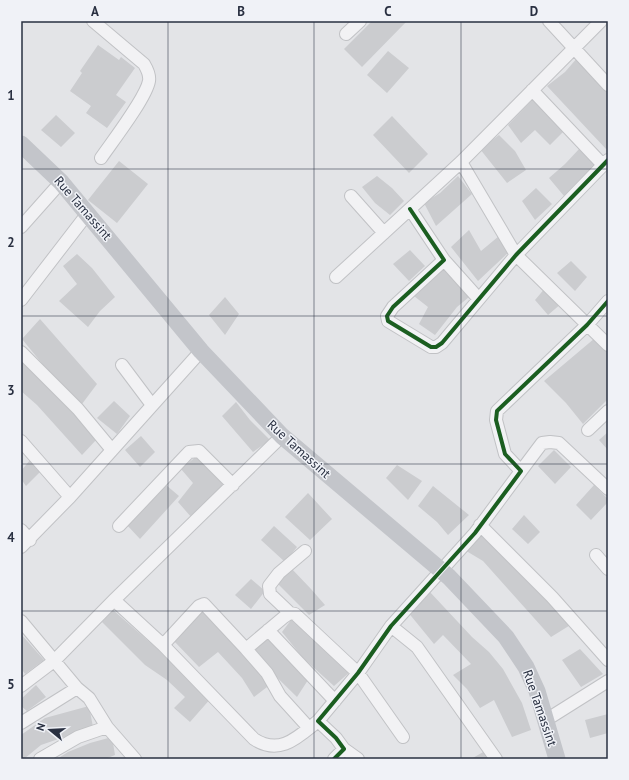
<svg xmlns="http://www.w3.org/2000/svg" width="629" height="780" font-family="'PT Sans',sans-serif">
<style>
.building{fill:#cbcccf}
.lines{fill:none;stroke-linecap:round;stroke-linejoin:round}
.minor-casing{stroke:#c1c2c5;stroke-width:14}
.minor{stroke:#f2f2f4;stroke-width:12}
.secondary{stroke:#c3c5ca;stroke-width:17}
.cycleway-casing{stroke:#f0f2f7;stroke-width:6}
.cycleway{stroke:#1b5e20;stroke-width:4}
.grid{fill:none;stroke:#293041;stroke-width:1;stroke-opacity:0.55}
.labels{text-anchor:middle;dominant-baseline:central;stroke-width:3;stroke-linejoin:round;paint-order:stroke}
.street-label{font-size:13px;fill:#293041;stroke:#f0f2f7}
.neatline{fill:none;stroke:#293041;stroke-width:1.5}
.grid-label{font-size:13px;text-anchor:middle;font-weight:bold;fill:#293041}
</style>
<rect width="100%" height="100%" fill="#e3e4e7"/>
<path class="building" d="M372,21H407L362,67L344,49Z
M98,45L119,60L121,57L135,68L116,95L126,102L107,128L86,113L91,106L70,91L82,73L80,71Z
M388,51L409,68L387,93L367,75Z
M578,57L608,91V114L606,115L608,117V148L606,149L547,86L565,72Z
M534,98L565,130L550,145L535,130L521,143L508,125Z
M56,115L75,133L61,147L41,130Z
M392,116L428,154L409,173L373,135Z
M499,135L515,151L526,170L507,183L480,149Z
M580,148L596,165L564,196L549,178L565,164Z
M119,161L148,184L117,223L88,200Z
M377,176L392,188L404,201L390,215L375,203L362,187Z
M458,176L472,194L436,226L424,203L440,193Z
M536,188L552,204L535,220L522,201Z
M469,230L481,251L499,236L510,251L478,281L451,247Z
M410,250L425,266L409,281L393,264Z
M77,254L92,268L115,297L100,311L88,327L59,301L77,284L63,266Z
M571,261L587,277L575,291L557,273Z
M443,266L469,297L457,307L435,335L419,324L428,307L414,296Z
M546,287L562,303L548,315L535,300Z
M225,297L239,314L225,335L209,315Z
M40,319L97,384L82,404L44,366L22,339Z
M595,338L608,348V399L583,424L566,403L544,381Z
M21,358L81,420L97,439L82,455L37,405L21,391Z
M114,401L130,416L117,434L97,418Z
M236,402L250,420L270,440L253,452L222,416Z
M608,432V450L599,440Z
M141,436L155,452L140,467L125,450Z
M554,450L571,467L555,484L538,466Z
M198,455L226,482L192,518L178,502L193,483L181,469Z
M30,460L42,470L26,486L21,479V471Z
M397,465L422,481L408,500L386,478Z
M166,485L179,496L140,539L126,524Z
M594,485L608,499V502L591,520L576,505Z
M433,486L469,515L448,535L437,522L418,506Z
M308,493L332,519L310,540L285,517Z
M524,515L540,532L528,544L512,529Z
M274,526L297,547L285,562L261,540Z
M483,530L514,562L572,624L551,637L483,561L463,549Z
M291,568L311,589L325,605L309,615L277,583Z
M251,579L265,591L251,609L235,595Z
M429,591L472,637L489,652L503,669L522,703L531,730L512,737L494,700L480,708L467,689L453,675L471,664L443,635L434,644L407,611Z
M204,609L271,684L254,697L242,678L218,652L199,667L172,639Z
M113,610L212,697L190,722L174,708L185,697L167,680L145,665L102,622Z
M294,616L351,671L334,686L303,658L282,632Z
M21,634L44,660L25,674L21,668Z
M269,637L308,680L297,697L252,653Z
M580,649L603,674L581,687L562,660Z
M36,685L46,697L27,711L21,706V699Z
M89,706L93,727L41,745L24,759H21V735L45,718Z
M608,714V733L590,738L585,720Z
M112,737L115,755L105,759H57L68,752L90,743Z
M485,751L491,759H471Z"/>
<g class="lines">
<defs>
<path id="minor" d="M93,21L144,64C147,69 150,75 149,81C146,98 112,142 101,158
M549,21L608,85
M346,34L360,21
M532,90L603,165
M461,162L516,255L608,345
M351,196L384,233
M410,209L444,260L393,307L387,316L388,321L431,347H436L442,343L516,255L608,160
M21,227L61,182
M444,260L478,298
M336,277L461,162L601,21
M21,300L88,213
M21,352L78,409L112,450
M122,365L152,405
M588,430L608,411
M21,441L70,497
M521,471L542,443L550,442L559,443L608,489
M480,525L552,597L608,660
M119,526L189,452L199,451L233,485
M21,530L30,540
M21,547L70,497L201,351
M596,555L608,569
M114,600L163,645L254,739C280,756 298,737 318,721
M290,613L270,594L269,586L279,573L305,551
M21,621L77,688L89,698L107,727L135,759
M391,626L417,647L496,759
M268,630L335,701
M163,645L199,606L204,604L246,649L284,617L290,613L295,614L358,673L403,737
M246,649L267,673L280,696L309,728
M21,686L54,661L114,600L282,436
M546,720L608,681
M21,723L77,688
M344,749L358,759
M40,759L78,737L107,727
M334,759L344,749L336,738L318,721L358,673L391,626L475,533L521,471L505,454L496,420L497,411L587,325L608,301"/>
</defs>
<use href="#minor" class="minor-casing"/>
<use href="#minor" class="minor"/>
<path class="secondary" d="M21,144L61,182L201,351L282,436L449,577L506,637L526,667L537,691L557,759"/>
<defs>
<path id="cycleway" d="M410,209L444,260L393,307L387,316L388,321L431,347H436L442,343L516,255L608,160
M334,759L344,749L336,738L318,721L358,673L391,626L475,533L521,471L505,454L496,420L497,411L587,325L608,301"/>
</defs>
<use href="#cycleway" class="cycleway-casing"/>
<use href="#cycleway" class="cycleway"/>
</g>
<path class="grid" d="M168,21V759M314,21V759M461,21V759M21,169H608M21,316H608M21,464H608M21,611H608"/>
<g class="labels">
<g class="street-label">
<text transform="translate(83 208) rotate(49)">Rue Tamassint</text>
<text transform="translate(299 449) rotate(42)">Rue Tamassint</text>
<text transform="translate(540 708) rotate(71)">Rue Tamassint</text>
</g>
</g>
<rect width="629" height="780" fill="none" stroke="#f0f2f7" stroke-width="44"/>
<g transform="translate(50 730) rotate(288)" stroke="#f0f2f7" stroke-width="3" paint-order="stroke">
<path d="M0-3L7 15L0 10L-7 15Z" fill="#293041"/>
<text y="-6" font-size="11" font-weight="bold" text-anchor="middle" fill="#293041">N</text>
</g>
<rect x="22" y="22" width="585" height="736" class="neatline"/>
<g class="grid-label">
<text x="95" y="16">A</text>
<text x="241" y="16">B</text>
<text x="388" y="16">C</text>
<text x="534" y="16">D</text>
<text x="11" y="100">1</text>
<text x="11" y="247">2</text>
<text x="11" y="395">3</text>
<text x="11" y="542">4</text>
<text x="11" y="689">5</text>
</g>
</svg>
